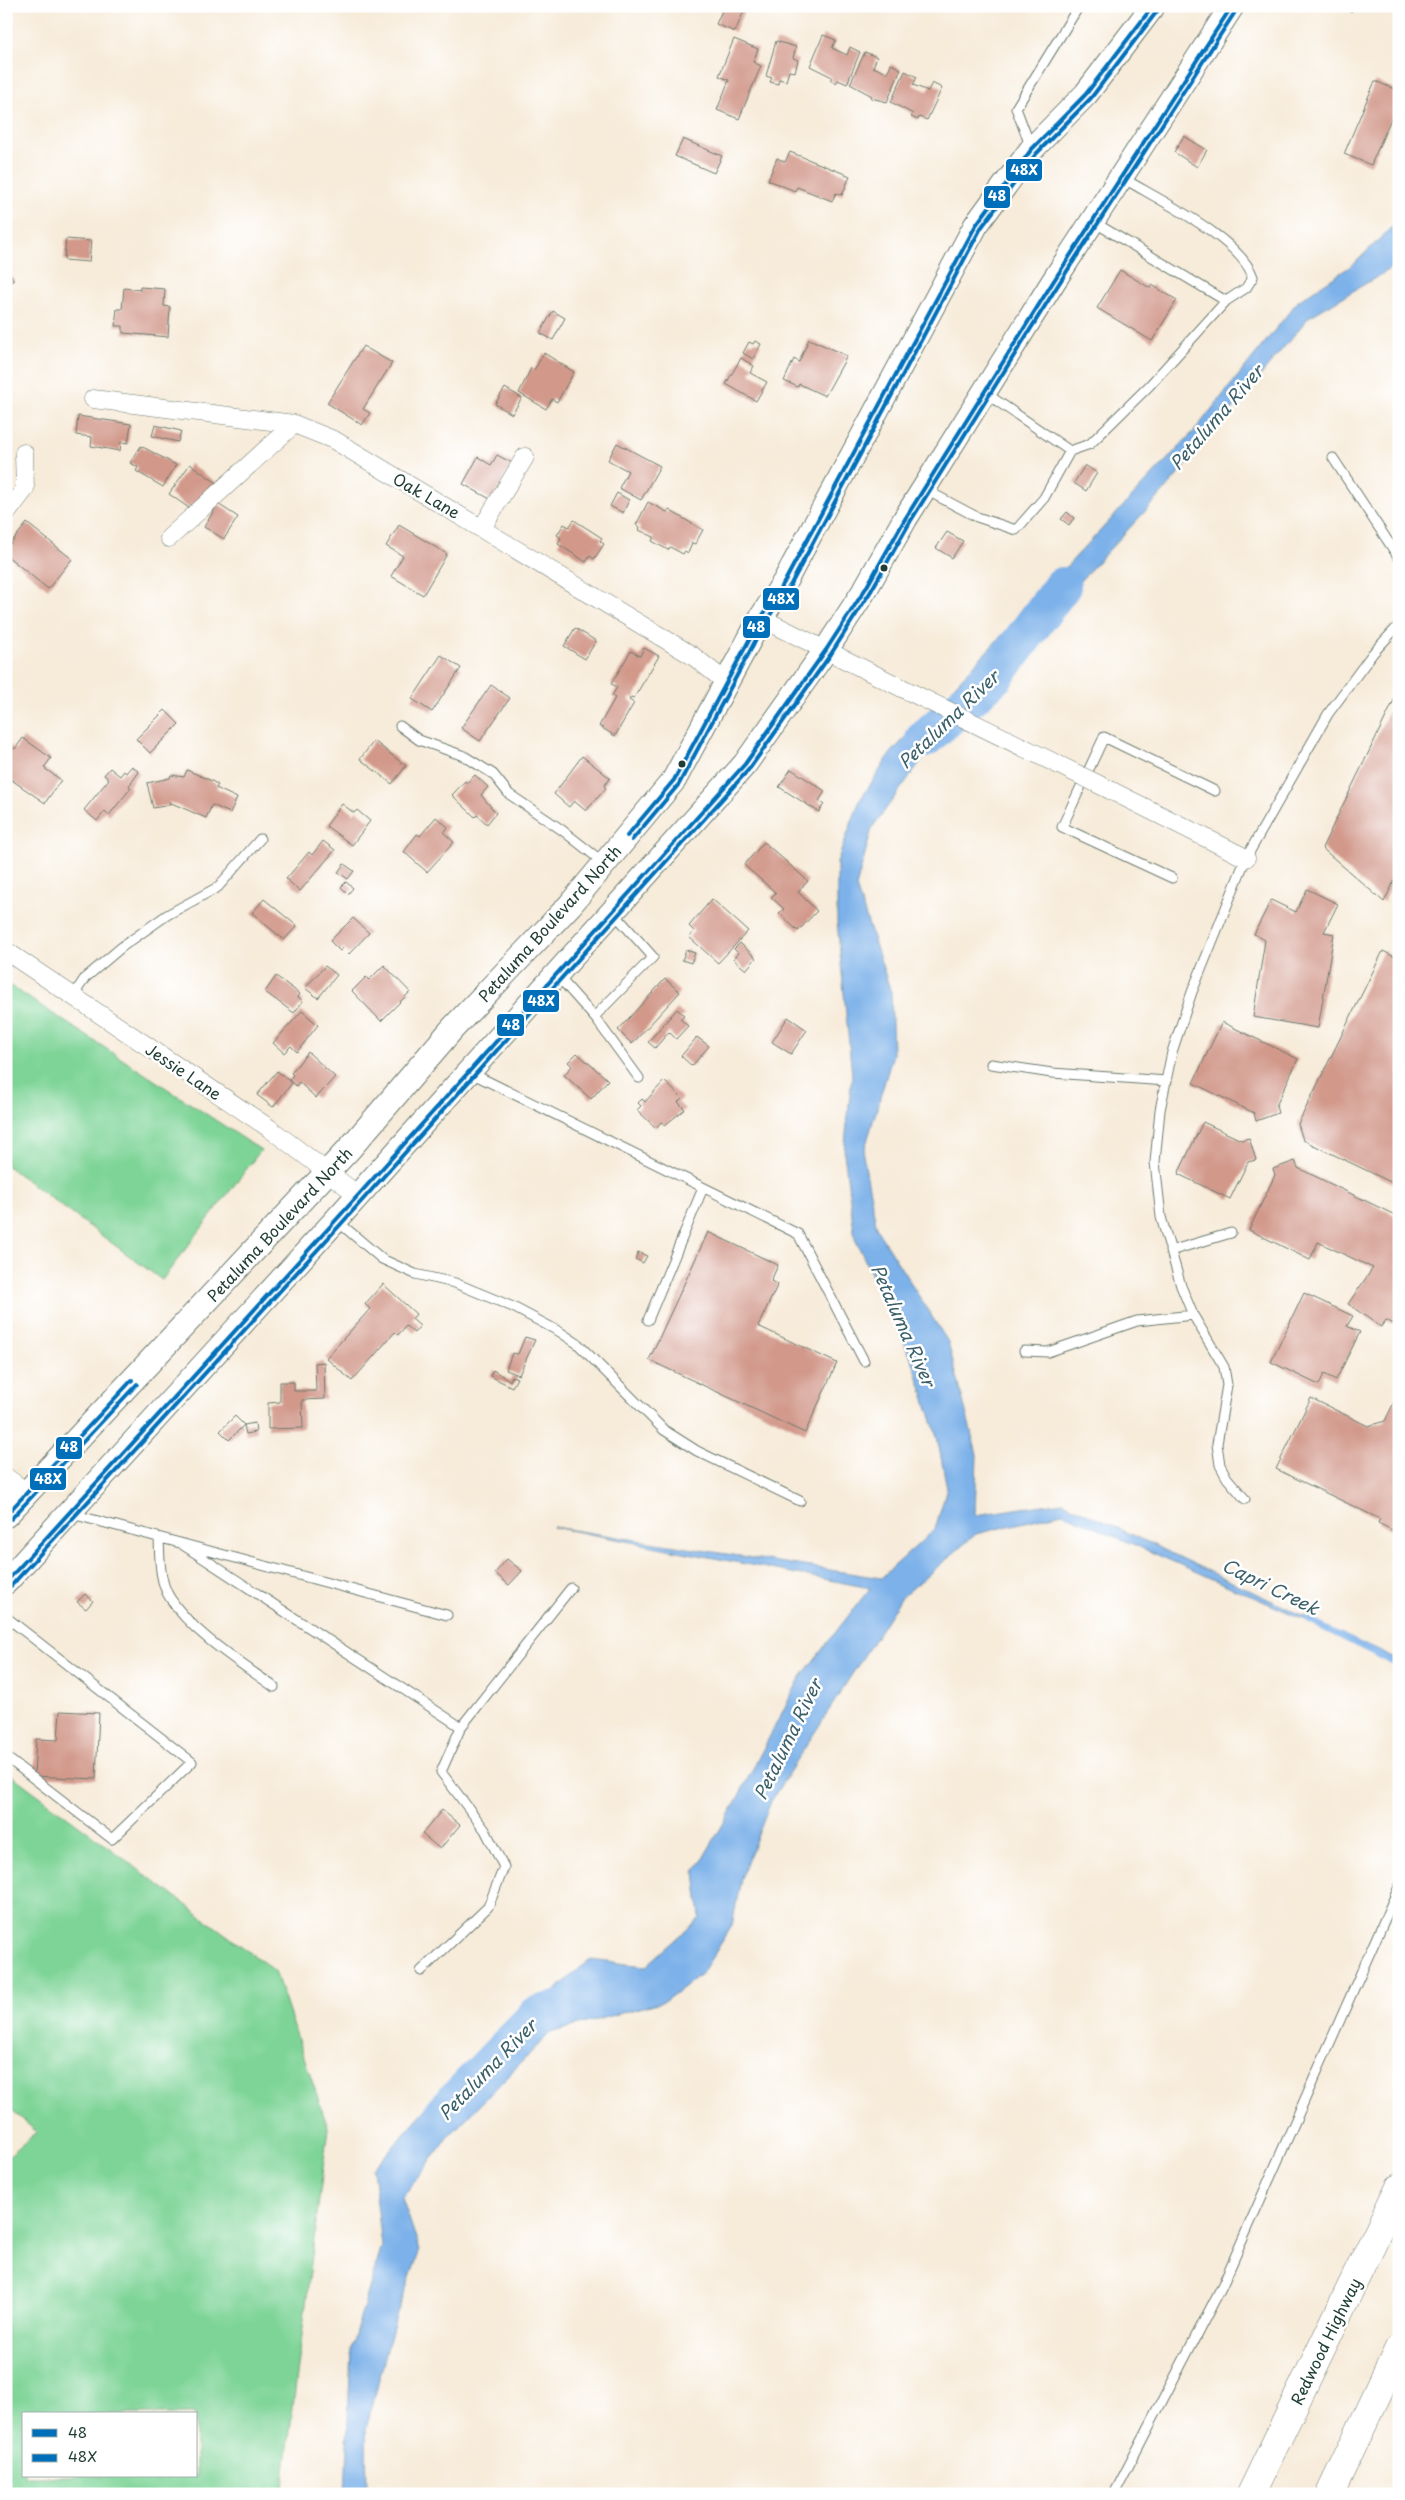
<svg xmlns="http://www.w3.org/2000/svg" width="1405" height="2500" font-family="'Playpen Sans',sans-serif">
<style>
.green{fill:#7ed497;stroke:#4e8866;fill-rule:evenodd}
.water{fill:#7bb1e9;stroke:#4d778e}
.pier{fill:#f7ebd9}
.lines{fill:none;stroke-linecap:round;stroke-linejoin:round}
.stream{stroke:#7bb1e9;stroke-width:6}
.river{stroke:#7bb1e9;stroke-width:38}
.building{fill:#d2998b}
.service-casing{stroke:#6b7a6e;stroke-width:11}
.minor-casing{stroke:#6b7a6e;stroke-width:19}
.secondary-casing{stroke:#6b7a6e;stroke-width:26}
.motorway-casing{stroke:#6b7a6e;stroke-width:29}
.service{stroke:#fff;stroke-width:9}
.minor{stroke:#fff;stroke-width:18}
.secondary{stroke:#fff;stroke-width:24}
.motorway{stroke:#fff;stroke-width:28}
.minor-bridge-casing{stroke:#6b7a6e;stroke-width:19;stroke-linecap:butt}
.minor-bridge{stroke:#fff;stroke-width:18}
.bus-1-casing{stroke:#fff;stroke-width:8}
.bus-2-casing{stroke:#fff;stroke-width:8}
.bus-1{stroke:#006fba;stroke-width:4}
.bus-2{stroke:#006fba;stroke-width:4}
.bus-dot{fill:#1f3d34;stroke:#fff;stroke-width:2}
.labels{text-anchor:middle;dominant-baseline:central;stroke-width:5;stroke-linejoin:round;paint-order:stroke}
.street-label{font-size:16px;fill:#1f3d34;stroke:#fff}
.water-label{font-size:18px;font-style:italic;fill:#3b606a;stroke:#fff}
.line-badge{stroke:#fff;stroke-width:2}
.badge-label{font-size:14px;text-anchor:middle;font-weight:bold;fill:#fff}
</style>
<rect width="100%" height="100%" fill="#fff"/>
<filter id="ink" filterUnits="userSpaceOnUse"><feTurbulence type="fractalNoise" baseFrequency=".02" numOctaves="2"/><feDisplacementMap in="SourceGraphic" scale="10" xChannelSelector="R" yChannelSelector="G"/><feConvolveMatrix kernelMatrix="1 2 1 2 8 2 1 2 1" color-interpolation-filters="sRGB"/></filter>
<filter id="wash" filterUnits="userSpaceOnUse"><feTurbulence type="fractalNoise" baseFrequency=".0096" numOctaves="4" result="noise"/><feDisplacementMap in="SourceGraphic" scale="20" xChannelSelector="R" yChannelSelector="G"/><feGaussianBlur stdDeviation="1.12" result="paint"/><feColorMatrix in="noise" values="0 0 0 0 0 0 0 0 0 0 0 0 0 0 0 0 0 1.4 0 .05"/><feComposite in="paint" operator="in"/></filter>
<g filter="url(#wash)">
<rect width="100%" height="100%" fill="#f7ebd9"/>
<path class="green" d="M6,983L261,1150L162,1280L6,1165Z
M6,1771L275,1971L328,2128L282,2494H6V2158L37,2132L6,2106ZM24,2414H196V2476H24Z"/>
<path class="water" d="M1399,220V258L1387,271L1309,317L1166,489L1079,582L994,661L872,828L856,887L891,992L893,1054L863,1155L877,1230L948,1342L977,1455L975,1515L1063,1502L1399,1661L1062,1513L976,1534L901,1598L772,1799L741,1878L732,1926L702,1973L665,2001L550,2033L450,2135L402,2198L420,2250L396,2316L366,2429L367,2494H345L351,2348L382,2246L373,2169L432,2102L507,2059L548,1997L589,1960L646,1966L700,1918L695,1872L732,1809L800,1678L870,1588L553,1527L881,1578L935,1529L947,1488L937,1437L913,1362L855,1239L844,1153L852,1075L837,922V862L860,800L891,753L1195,430L1298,301L1354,264Z"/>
<path class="pier" d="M951,687L971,697L939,741L912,728Z"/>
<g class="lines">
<path class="stream" d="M1308,1620L1399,1665"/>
<path class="river" d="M924,739L995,676L1062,586
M444,2112L537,2015L583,2003"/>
</g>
<g id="blocks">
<path class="building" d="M724,6H746L735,32L716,24Z
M1342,6H1354L1351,12Z
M823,35L836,40L832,48L847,55L850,47L860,52L847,84L838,80L836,83L830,80L832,77L810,66Z
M734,39L758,49L753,62L761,66L739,119L717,110L729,80L719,76Z
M776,41L796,47L793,58L798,60L795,72L789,71L786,81L779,79L778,84L770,82L772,78L766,76Z
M865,52L877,57L873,67L887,73L891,64L901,69L887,102L871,98L872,96L850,84Z
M905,71L917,77L913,85L928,91L932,83L942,88L927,120L919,117L918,120L911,117L913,114L891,102Z
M1375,81L1399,91V100L1371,165L1344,154Z
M1184,136L1207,150L1197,167L1174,152Z
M683,139L722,156L714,173L675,156Z
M790,152L850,176L842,195L836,193L832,201L797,187L795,191L768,180L777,158L785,162Z
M66,239L91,241L89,262L64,260Z
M6,268L14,280L6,285Z
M1120,270L1150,288L1152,285L1177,300L1152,341L1097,308Z
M140,287L165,289L164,306L170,307L168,337L123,333V326H115L117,309H122L124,288L140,290Z
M553,311L565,318L553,340L540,333Z
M809,339L847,356L825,396L799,384L798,387L784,381L794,359L799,362Z
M755,341L761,344L753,359L743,353L749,342L753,344Z
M363,346L392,363L363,409L370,413L362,425L327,403Z
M544,353L574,372L557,402L552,399L546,409L519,393L531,368L534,370Z
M741,358L754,366L750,373L767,382L756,401L726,384Z
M505,388L522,398L512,414L495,404Z
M78,416L131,424L128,443L121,442L120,451L91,446L92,437L76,435Z
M155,425L181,431L178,442L152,436Z
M617,443L660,466L641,500L619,488L628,471L608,460Z
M141,446L176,465L163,487L136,471L138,467L130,463Z
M497,455L512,463L492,500L463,484L478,457L491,465Z
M190,464L217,483L198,509L192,504L189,508L169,494Z
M1085,465L1097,473L1086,491L1074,483Z
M617,493L629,500L623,513L610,506Z
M648,502L667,512L669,510L703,530L695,544L690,542L692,544L688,553L685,551L683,554L670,547L668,550L652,541L654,537L639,530L640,527L636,525Z
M218,504L238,517L224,539L204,527Z
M1067,512L1074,518L1069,525L1061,519Z
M574,520L602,538L600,541L604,544L594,559L590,556L586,562L558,544L561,538L557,535L564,524L569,527Z
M27,523L72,559L48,589L6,555V549Z
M399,525L447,554L423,595L391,576L403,556L386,546Z
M947,532L963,541L952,558L936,548Z
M575,628L596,641L585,659L564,646Z
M644,648L659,656L634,698L631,697L629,700L634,703L615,736L599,726L615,698L612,696L617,687L611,684L631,651L640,656Z
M441,655L461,668L432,712L412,699Z
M491,685L510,698L480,741L461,728Z
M1399,690V871L1384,902L1322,848Z
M165,710L179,724L150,753L136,739Z
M23,738L51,758L44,768L61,780L45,803L6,776V743L15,749Z
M374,741L406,766L392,784L360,759Z
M582,756L610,778L604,786L606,788L586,811L574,801L569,807L554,794Z
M132,766L139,772L129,786L131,788L109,815L105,811L97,821L84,810L109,779L104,775L110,768L120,776L124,771L126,773Z
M791,769L825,791L819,801L824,804L819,812L779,787Z
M187,770L212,781L218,785L216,788L237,798L230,813L212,805L206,818L169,802L170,805L153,808L147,783L170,778L171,775L184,777Z
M475,775L488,787L481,795L496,813L487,824L477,815L475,817L452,795L465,781L467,783Z
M342,804L354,813L357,810L370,821L352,845L326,826Z
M436,817L448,827L444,833L454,842L427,872L404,852L417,834L420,836Z
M323,841L335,850L300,891L286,879L309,852L312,855Z
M764,842L808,881L798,892L817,911L798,931L779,913L784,909L771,897L776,893L744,865Z
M344,864L354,871L348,879L338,872Z
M346,882L353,888L348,894L341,887Z
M1307,889L1338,904L1324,932L1334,934L1318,1028L1253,1017L1265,940L1254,934L1271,900L1296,912Z
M264,899L297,926L284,940L252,913Z
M712,899L748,931L718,963L689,937L694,931L689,926Z
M353,918L369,933L349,954L343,948L340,951L330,941Z
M740,943L756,958L746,970L733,959L738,953L734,949Z
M686,950L695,953L691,963L682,960Z
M1383,951L1399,959V1186L1303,1140L1298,1124Z
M384,965L410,992L381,1021L352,991L366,977L369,980Z
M325,966L337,975L318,998L305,988Z
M276,976L300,994L298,997L303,1001L294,1013L265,992Z
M665,979L680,992L632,1044L618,1030Z
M677,1009L684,1015L680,1019L688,1026L676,1039L669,1032L655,1048L648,1042Z
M302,1011L318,1025L297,1052L291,1046L284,1053L273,1043Z
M788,1017L807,1030L791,1054L772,1042Z
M1222,1022L1298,1059L1276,1106L1278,1113L1256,1121L1254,1113L1193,1083Z
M697,1037L709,1046L692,1066L681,1056Z
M308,1052L335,1077L316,1098L299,1082L296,1086L289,1080L293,1075L291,1073Z
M577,1053L608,1080L591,1099L564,1075L572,1066L568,1062Z
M277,1071L292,1083L273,1107L257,1095Z
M664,1081L682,1098L678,1102L685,1109L665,1125L661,1122L656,1128L637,1110L641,1106L638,1103L642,1099L645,1102Z
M1203,1122L1241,1140L1249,1138L1256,1160L1248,1162L1230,1199L1178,1174Z
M1295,1161L1298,1168L1399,1217V1250L1396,1256L1399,1258V1315L1392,1324L1386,1320L1381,1327L1348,1304L1373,1268L1318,1242L1310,1260L1249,1230L1275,1175L1273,1169Z
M708,1232L778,1265L771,1281L778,1284L758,1326L837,1363L805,1433L649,1360Z
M638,1252L647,1256L643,1263L635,1259Z
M383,1284L416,1314L412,1319L420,1326L414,1333L406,1326L398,1335L395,1332L352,1381L326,1358L370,1309L365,1304Z
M1304,1293L1353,1316L1347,1326L1360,1332L1336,1380L1324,1374L1319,1385L1271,1362Z
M525,1337L535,1340L519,1375L506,1370L512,1353L518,1354Z
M324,1362L325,1399L302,1400L303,1428L268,1429V1403L280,1402V1382H294V1391H316L315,1363Z
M493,1370L510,1381L512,1376L517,1378L512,1387L490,1376Z
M1399,1392L1398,1533L1378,1523L1380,1519L1276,1469L1311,1398L1368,1426L1385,1421Z
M235,1416L244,1425L229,1440L220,1431Z
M255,1423L256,1432L246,1434L244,1425Z
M507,1559L522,1571L509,1585L495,1573Z
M85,1594L93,1601L86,1609L77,1602Z
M60,1711L99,1713L96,1779L34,1776L36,1739L58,1740Z
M442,1810L460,1825L440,1849L422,1834Z"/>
</g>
</g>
<g filter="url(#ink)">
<use href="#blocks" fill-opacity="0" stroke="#6b7a6e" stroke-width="1"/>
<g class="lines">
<defs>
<path id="service" d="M1031,148L1016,108L1079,6
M1092,221L1226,301L1246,288L1253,277C1240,238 1157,199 1121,177
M984,392L1070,451L1090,444L1149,386L1226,301
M1333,458L1399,558
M924,489L977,517L1016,530L1044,498L1070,451
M400,726L419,740L464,756L493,774L509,794L562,830L604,863
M1172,878L1062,827L1104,737L1215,791
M556,974L596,1019L639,1078
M73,996L85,978L123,946L167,915L218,887L260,839
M594,1017L653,957L613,912
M991,1064L1052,1073L1167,1081
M471,1073L798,1234L864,1361
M336,1220L382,1259L415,1274L455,1283L513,1307L560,1332L578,1344L664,1430L697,1451L800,1501
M1170,1251L1231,1233
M648,1320L703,1188
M1024,1351L1048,1352L1137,1321L1193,1315
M1245,1499L1227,1478L1220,1465L1217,1444L1227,1385L1224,1367L1193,1315L1181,1286L1161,1217L1155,1162L1160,1110L1172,1052L1192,992L1246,858L1328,714L1373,653L1399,625
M72,1514L447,1615
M159,1539C160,1558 159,1581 170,1598C192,1633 241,1663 274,1687
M183,1545L461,1727L571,1588
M6,1617L192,1762L112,1839L6,1757
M421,1971L488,1907L504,1867L485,1830L441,1772L461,1727
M1114,2494L1222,2286L1399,1887"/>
<path id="minor" d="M93,399L294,424L334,440L693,656L726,682
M6,514L25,489L24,453
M482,528L525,457
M169,538L294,424
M761,618L902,688
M1110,790L1246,858
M6,951L269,1128L358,1195
M6,1477L26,1492"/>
<path id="secondary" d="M6,1515L350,1148L453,1028L570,905L674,780L761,618L785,581L976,225L1031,150L1086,94L1153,6
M6,1582L336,1220L745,764L826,650L866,588L905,519L1053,282L1232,6"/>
<path id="motorway" d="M1251,2494L1399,2188
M1330,2494L1399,2348"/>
</defs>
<use href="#service" class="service-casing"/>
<use href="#minor" class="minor-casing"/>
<use href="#secondary" class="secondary-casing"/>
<use href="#motorway" class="motorway-casing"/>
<use href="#service" class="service"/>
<use href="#minor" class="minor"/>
<use href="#secondary" class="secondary"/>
<use href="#motorway" class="motorway"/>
<defs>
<path id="minor-bridge" d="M902,688L1110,790"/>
</defs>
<use href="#minor-bridge" class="minor-bridge-casing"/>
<use href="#minor-bridge" class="minor-bridge"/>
<defs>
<path id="bus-1" d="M627,836L674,780L761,618L785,581L976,225L1031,150L1086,94L1153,6
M6,1515L132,1380
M6,1582L336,1220L745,764L826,650L866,588L905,519L1053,282L1232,6"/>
<path id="bus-2" d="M632,840L679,784L766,621L791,584L981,228L1036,154L1091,98L1158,10
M11,1519L137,1384
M11,1586L341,1224L750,768L831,654L871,591L910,522L1058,285L1237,9"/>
</defs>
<use href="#bus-1" class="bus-1-casing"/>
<use href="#bus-2" class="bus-2-casing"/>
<use href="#bus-1" class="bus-1"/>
<use href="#bus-2" class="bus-2"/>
</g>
</g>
<g class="bus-dot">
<circle cx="884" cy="568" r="4.5"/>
<circle cx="682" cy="764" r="4.5"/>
</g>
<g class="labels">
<g class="street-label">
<text transform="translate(427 495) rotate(30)">Oak Lane</text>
<text transform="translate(549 923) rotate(-48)">Petaluma Boulevard North</text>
<text transform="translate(184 1071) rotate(34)">Jessie Lane</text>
<text transform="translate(279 1224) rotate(-47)">Petaluma Boulevard North</text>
<text transform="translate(1325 2341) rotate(-64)">Redwood Highway</text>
</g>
<g class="water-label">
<text transform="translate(1216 417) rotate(-49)">Petaluma River</text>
<text transform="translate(948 719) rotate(-44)">Petaluma River</text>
<text transform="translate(904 1325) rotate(66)">Petaluma River</text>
<text transform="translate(1271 1586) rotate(26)">Capri Creek</text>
<text transform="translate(787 1739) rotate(-64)">Petaluma River</text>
<text transform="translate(487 2069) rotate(-46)">Petaluma River</text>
</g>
</g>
<g class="line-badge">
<rect x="1005" y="158" width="38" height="24" rx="5" fill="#006fba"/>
<rect x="983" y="185" width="28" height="24" rx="5" fill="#006fba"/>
<rect x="762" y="587" width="38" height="24" rx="5" fill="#006fba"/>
<rect x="742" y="615" width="29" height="24" rx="5" fill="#006fba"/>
<rect x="522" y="989" width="38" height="24" rx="5" fill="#006fba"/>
<rect x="496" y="1013" width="29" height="24" rx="5" fill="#006fba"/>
<rect x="55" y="1436" width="28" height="24" rx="5" fill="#006fba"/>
<rect x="29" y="1467" width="38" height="24" rx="5" fill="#006fba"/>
</g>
<g class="badge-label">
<text x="1024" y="175">48X</text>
<text x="997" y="201">48</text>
<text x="781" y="604">48X</text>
<text x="756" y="632">48</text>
<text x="541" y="1006">48X</text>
<text x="511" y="1030">48</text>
<text x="69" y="1452">48</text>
<text x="48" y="1484">48X</text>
</g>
<rect width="1405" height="2500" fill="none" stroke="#fff" stroke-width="25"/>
<rect x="22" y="2412" width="175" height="65" fill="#ffffff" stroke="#a5b1ae"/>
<rect x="32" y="2429" width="25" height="8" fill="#006fba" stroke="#a5b1ae"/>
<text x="68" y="2438" font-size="15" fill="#1f3d34">48</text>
<rect x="32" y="2454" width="25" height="8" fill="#006fba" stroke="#a5b1ae"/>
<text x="68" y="2462" font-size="15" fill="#1f3d34">48X</text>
</svg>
